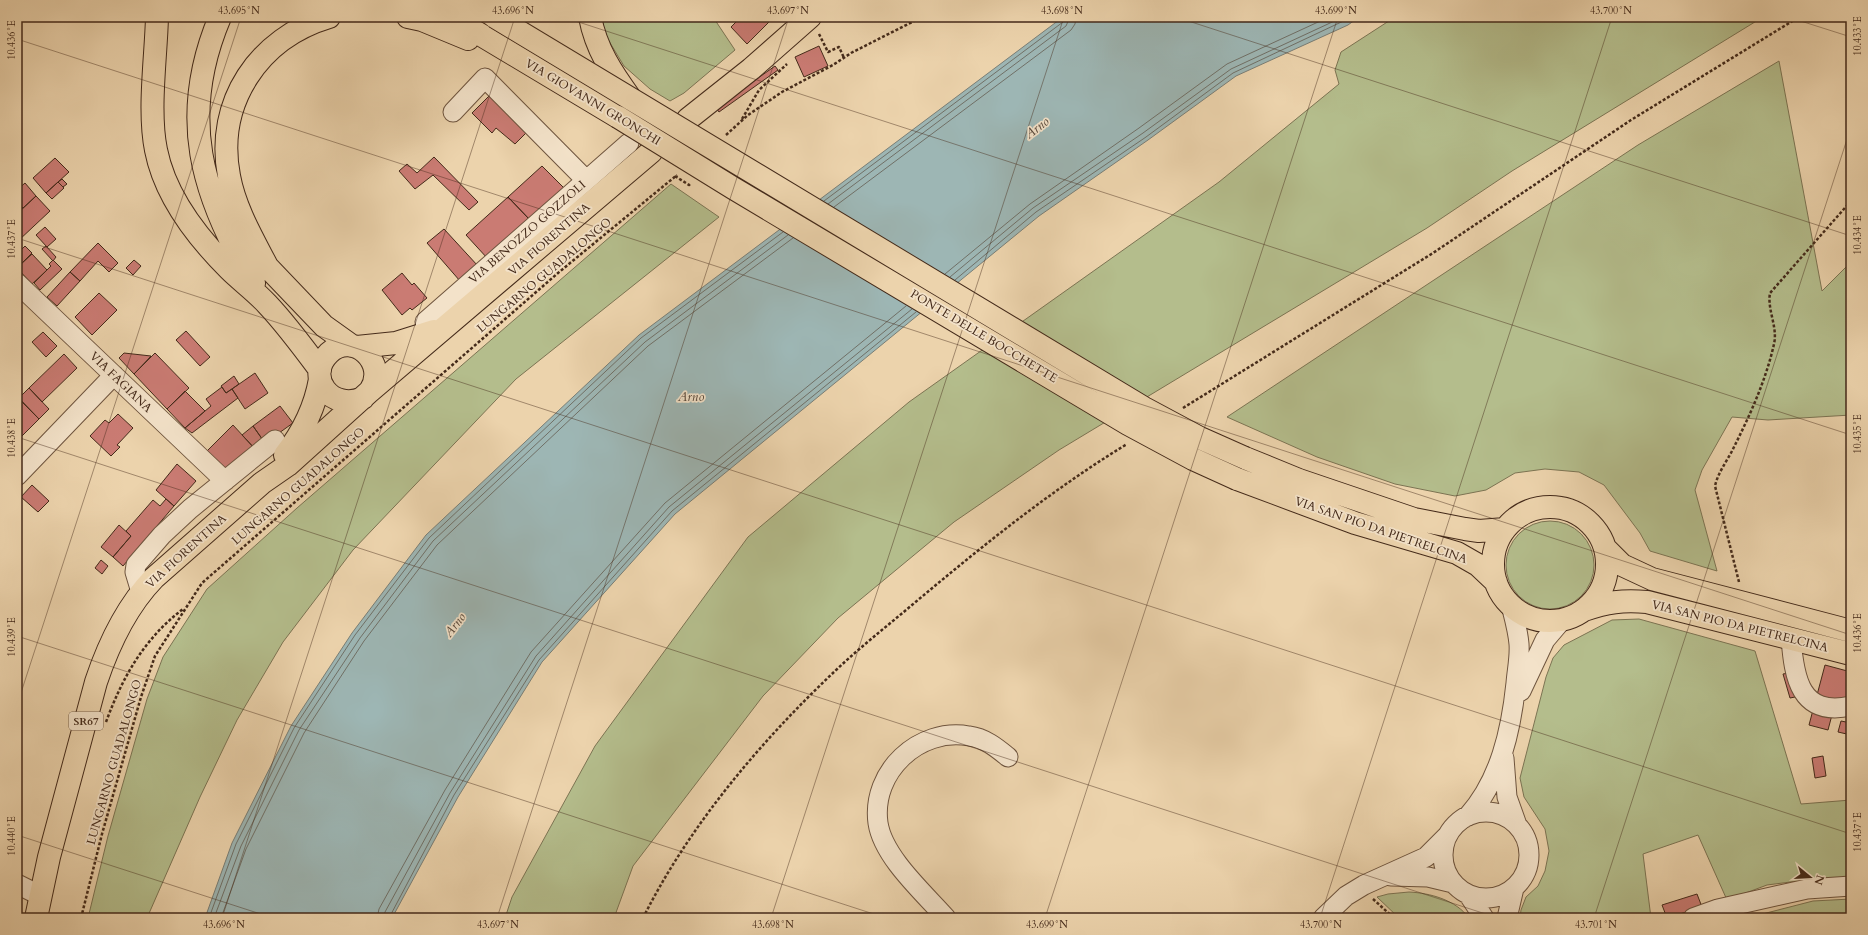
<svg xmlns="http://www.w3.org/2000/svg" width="1868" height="935" font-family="Cardo,serif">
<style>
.green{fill:#b4bd8c;stroke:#7c7453}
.water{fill:#9db6b4;stroke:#797e76}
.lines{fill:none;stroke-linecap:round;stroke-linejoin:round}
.shore{stroke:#707067;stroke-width:1}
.building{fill:#ca7b73;stroke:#442a1a}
.minor-casing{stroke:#6e543e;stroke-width:21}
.major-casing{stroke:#442a1a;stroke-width:24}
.path{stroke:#442a1a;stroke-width:2.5;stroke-dasharray:3 2;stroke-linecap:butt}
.minor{stroke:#f3e2c9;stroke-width:19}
.major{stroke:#ecd3ac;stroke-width:22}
.major-bridge-casing{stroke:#442a1a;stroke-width:24;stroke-linecap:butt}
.major-bridge{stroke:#ecd3ac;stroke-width:22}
.ticks{fill:none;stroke:#442a1a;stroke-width:1;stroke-opacity:0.45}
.labels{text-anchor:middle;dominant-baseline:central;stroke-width:3.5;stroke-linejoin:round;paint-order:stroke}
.shield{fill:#f3e2c9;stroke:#78614e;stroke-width:1}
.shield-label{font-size:11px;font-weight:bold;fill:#442a1a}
.street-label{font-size:12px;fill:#442a1a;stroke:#f3e2c9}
.water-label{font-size:13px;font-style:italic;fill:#564639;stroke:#f3e2c9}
.neatline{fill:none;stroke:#442a1a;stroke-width:1.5}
.ticks-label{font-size:10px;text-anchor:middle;fill:#442a1a}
</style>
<rect width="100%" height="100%" fill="#ecd3ac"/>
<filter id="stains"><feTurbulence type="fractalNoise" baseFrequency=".005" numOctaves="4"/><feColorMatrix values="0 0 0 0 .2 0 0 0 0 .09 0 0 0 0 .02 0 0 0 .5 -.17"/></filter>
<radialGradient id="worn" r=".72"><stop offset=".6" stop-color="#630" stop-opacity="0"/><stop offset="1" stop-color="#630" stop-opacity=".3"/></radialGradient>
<path class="green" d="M602,17H713L735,50L684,93L670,101L650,89L624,66L604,33Z
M1395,17H1763L1512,171L1427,228L1059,450L954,522L838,618L763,696L633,866L614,918H505L512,897L595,746L748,537L909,402L1219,182L1339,84L1335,70L1341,52Z
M1779,61L1822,291L1851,262V415L1768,420L1732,417L1702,470L1695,490L1717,571L1650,551L1640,533L1604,485L1579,472L1545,469L1515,473L1486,490L1455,496L1395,484L1317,457L1227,417L1638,145Z
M671,184L719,217L516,379L353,550L283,642L237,720L200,797L147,918H88L108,836L147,699L163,657L207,589L297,508Z
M1506 565a44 44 0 1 1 88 0a44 44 0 1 1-88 0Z
M1639,619L1755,651L1801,804L1851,800V878H1822L1767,885L1727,900L1698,835L1643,854L1651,918H1520L1521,910L1526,897L1538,886L1545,871L1549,851L1545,829L1524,797L1520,778L1546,677L1553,658L1564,645L1612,620Z
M1409,892C1430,893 1456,900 1469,918H1399L1377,897L1388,894Z
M1851,899V918H1747L1813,901Z"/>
<path class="water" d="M1063,17H1359L1348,25L1236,76L1148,140L1039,216L675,514L542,662L458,797L392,918H205L232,843L291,726L352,633L426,535L639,335Z"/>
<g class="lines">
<path class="shore" d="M824,201L1063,22L1065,17
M828,204L1066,26L1070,17
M834,207L1071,30L1075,24L1076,17
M945,274L1030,204L1139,128L1227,64L1329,17
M950,277L1033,208L1143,133L1231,69L1343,17
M955,280L1036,212L1146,137L1233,73L1352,17
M209,918L236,844L294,728L355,635L429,538L641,338L783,232
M214,918L241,846L299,730L360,638L433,541L645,342L788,235
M221,918L246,849L304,733L364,641L437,545L648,346L793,238
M377,918L379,909L445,790L531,652L665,503L906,306
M383,918L385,912L450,793L536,656L669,507L912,309
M389,918L454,795L539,660L672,511L916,312"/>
</g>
<path class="building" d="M741,17H774L747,44L731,27Z
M1845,17H1851V31L1849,32Z
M819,46L828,66L804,77L795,57Z
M775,66L778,70L719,112L716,108Z
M492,93L529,130L515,144L496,128L492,133L472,113Z
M434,157L478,202L469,210L433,175L415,189L399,171L407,164L417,173Z
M55,158L69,172L46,193L33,178Z
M542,166L564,188L530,220L508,197Z
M62,179L67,184L63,187L58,182Z
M58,182L64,188L52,199L46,193Z
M25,183L36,196L23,208L17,202V190Z
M36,196L50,211L18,241L17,214Z
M508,197L530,220L488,259L466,235Z
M17,202L23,208L17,214Z
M45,227L56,239L47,247L36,235Z
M444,229L478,266L460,281L427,243Z
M98,243L118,263L109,272L98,261L80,281L70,272Z
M25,246L32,253L21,264L17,259V254Z
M46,246L56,257L53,261L42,249Z
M32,254L47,270L32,284L17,268Z
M53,260L62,269L40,290L34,283L51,266L49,264Z
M134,260L141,266L133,275L126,268Z
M70,272L80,281L57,306L47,297Z
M402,273L412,285L414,283L427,298L412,310L410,308L402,315L382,290Z
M99,293L117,310L92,335L75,317Z
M186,331L210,357L200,366L176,340Z
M43,332L57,346L46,357L32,342Z
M124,353L151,356L134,374L119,358Z
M155,353L189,388L167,409L134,374Z
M64,354L77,368L42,402L29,388Z
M255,373L268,393L245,409L232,389Z
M234,376L239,384L226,393L221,386Z
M222,387L226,393L232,389L238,398L192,433L185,428L211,406L206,399Z
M29,388L49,409L39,419L19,398Z
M185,391L205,411L185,428L167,409Z
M17,397L39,419L17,441Z
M280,406L293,423L265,443L253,426Z
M118,414L133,428L117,445L120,447L111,456L90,436L105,420L109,423Z
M233,425L256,450L228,471L207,451Z
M253,426L265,443L256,450L242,435Z
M177,464L196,481L174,506L156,490Z
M32,485L49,501L38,512L21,497Z
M166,499L174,506L123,566L113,557L131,536L126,531L153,500L160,506Z
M119,525L131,536L113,557L101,547Z
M101,560L108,566L102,574L95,568Z
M1825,665L1851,672V715L1833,711L1828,730L1809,725Z
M1789,673L1795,697L1790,698L1783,674Z
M1841,721L1851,723V735L1838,732Z
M1823,756L1826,776L1815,778L1812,758Z
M1697,894L1702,907L1667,918L1662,905Z"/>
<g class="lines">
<defs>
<path id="minor" d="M453,112L485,78L586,180
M17,283L225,481
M425,322L629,143
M17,476L114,375
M141,592L135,572L136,565L162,535L190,509L275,440
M1791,638C1794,678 1800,717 1851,706
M1521,691L1545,640L1562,620
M1504,758L1507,797L1517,825
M1443 855a43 43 0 1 1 86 0a43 43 0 1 1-86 0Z
M1468,816C1500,780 1511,731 1516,683C1517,670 1520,657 1519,644C1518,631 1514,617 1511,605
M1391,876L1428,877L1453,883
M17,884L33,892
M1468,894L1484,918
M946,918C924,893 883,857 878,823C871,772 919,727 969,736C985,738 997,748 1008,757
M1323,918L1346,896L1364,885L1426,857L1448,835
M1507,918L1514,888
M1693,918L1718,909L1807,889L1851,886"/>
<path id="major" d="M157,17C156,57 148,111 156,150C165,196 196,236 229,269C241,281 255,291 267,304C286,324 303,347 320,370
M220,17C178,116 201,195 254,283
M408,17L422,20L468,39
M451,17L618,117
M590,17C596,49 612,73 631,99
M688,119L751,69L810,17
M259,258L324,326L352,346
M268,268C253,239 235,209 229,176C215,102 259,38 329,17
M357,347L396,343L434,331
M363,398C332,412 304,377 329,353C353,330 389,363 370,391
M285,455C303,432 315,408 320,379
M1245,458L1299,480L1414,519L1465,529L1479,531L1505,529
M1237,479L1355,523L1457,553L1478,565L1496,582
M1493 564a57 57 0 1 1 114 0a57 57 0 1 1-114 0Z
M1605,548L1622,565L1652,579L1851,631
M1584,610C1607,602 1622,600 1647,602L1851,654
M36,918L49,857L96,682C109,643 126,607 154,578L262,483L288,465L370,391L651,152"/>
</defs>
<use href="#minor" class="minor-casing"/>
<use href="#major" class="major-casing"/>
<path class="path" d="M819,34L828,52L839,47L844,58
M742,119L759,90L787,64
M726,135L748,115L782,92L833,65L851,53L922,17
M675,176L689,185L691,183
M1183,408L1433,253L1631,120L1799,17
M1739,582L1715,486C1718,472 1728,460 1734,447C1750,415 1766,380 1774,344C1778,327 1767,310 1770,293L1851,201
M106,722C123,676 144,639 183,609
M1373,899L1394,918
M81,918L102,834L141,697L155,656L202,583L558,273L677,175
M643,918C689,826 760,742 834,672C859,648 886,627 912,605C981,547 1050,491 1127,444"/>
<use href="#minor" class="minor"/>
<use href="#major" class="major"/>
<defs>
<path id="major-bridge" d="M495,17L1144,408L1200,438L1245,458
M618,117L733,188L1128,424L1193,459L1237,479"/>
</defs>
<use href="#major-bridge" class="major-bridge-casing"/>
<use href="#major-bridge" class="major-bridge"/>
</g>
<path class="ticks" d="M563,17L1851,435M1176,17L1851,236M1788,17L1851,37M17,39L1851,635M17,238L1851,834M17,437L1498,918M17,636L886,918M17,705L241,17M17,835L273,918M222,918L515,17M497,918L789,17M771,918L1064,17M1045,918L1338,17M1320,918L1612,17M1594,918L1851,127"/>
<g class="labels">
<rect class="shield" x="69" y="712" width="34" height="18" rx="3"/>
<g class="shield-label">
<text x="86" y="721">SR67</text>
</g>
<g class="street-label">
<text transform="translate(593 102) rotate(31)">VIA GIOVANNI GRONCHI</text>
<text transform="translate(527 232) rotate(-41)">VIA BENOZZO GOZZOLI</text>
<text transform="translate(549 239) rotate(-41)">VIA FIORENTINA</text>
<text transform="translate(544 275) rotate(-40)">LUNGARNO GUADALONGO</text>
<text transform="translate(984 336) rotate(31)">PONTE DELLE BOCCHETTE</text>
<text transform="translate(121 382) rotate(44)">VIA FAGIANA</text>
<text transform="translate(298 486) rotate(-41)">LUNGARNO GUADALONGO</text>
<text transform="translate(1381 530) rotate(19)">VIA SAN PIO DA PIETRELCINA</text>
<text transform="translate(186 551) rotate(-42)">VIA FIORENTINA</text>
<text transform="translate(1740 626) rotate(14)">VIA SAN PIO DA PIETRELCINA</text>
<text transform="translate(114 762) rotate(-74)">LUNGARNO GUADALONGO</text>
</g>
<g class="water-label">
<text transform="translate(1037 128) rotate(-38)">Arno</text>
<text x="691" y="397">Arno</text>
<text transform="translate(455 625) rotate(-52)">Arno</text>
</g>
</g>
<rect width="1868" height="935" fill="none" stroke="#ecd3ac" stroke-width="44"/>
<g transform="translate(1810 877) rotate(108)" stroke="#f3e2c9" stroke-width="3" paint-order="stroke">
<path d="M0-3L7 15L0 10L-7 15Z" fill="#442a1a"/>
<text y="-6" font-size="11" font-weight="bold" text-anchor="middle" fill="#442a1a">N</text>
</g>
<rect x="22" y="22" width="1824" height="891" class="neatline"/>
<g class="ticks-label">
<text x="239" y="14">43.695°N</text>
<text x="513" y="14">43.696°N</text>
<text x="788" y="14">43.697°N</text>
<text x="1062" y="14">43.698°N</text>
<text x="1336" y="14">43.699°N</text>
<text x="1611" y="14">43.700°N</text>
<text transform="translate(1857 36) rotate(-90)" y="4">10.433°E</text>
<text transform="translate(11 40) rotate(-90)" y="4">10.436°E</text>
<text transform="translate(1857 235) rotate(-90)" y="4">10.434°E</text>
<text transform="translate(11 239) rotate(-90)" y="4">10.437°E</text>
<text transform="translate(1857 434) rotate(-90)" y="4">10.435°E</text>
<text transform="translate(11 438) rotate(-90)" y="4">10.438°E</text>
<text transform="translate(1857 633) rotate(-90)" y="4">10.436°E</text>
<text transform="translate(11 637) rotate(-90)" y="4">10.439°E</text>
<text transform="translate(1857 832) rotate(-90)" y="4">10.437°E</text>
<text transform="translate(11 836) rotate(-90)" y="4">10.440°E</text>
<text x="224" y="928">43.696°N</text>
<text x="498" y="928">43.697°N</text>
<text x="773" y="928">43.698°N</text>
<text x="1047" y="928">43.699°N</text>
<text x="1321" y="928">43.700°N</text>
<text x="1596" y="928">43.701°N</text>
</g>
<rect width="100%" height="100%" filter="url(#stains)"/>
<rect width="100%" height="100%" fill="url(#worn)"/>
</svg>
